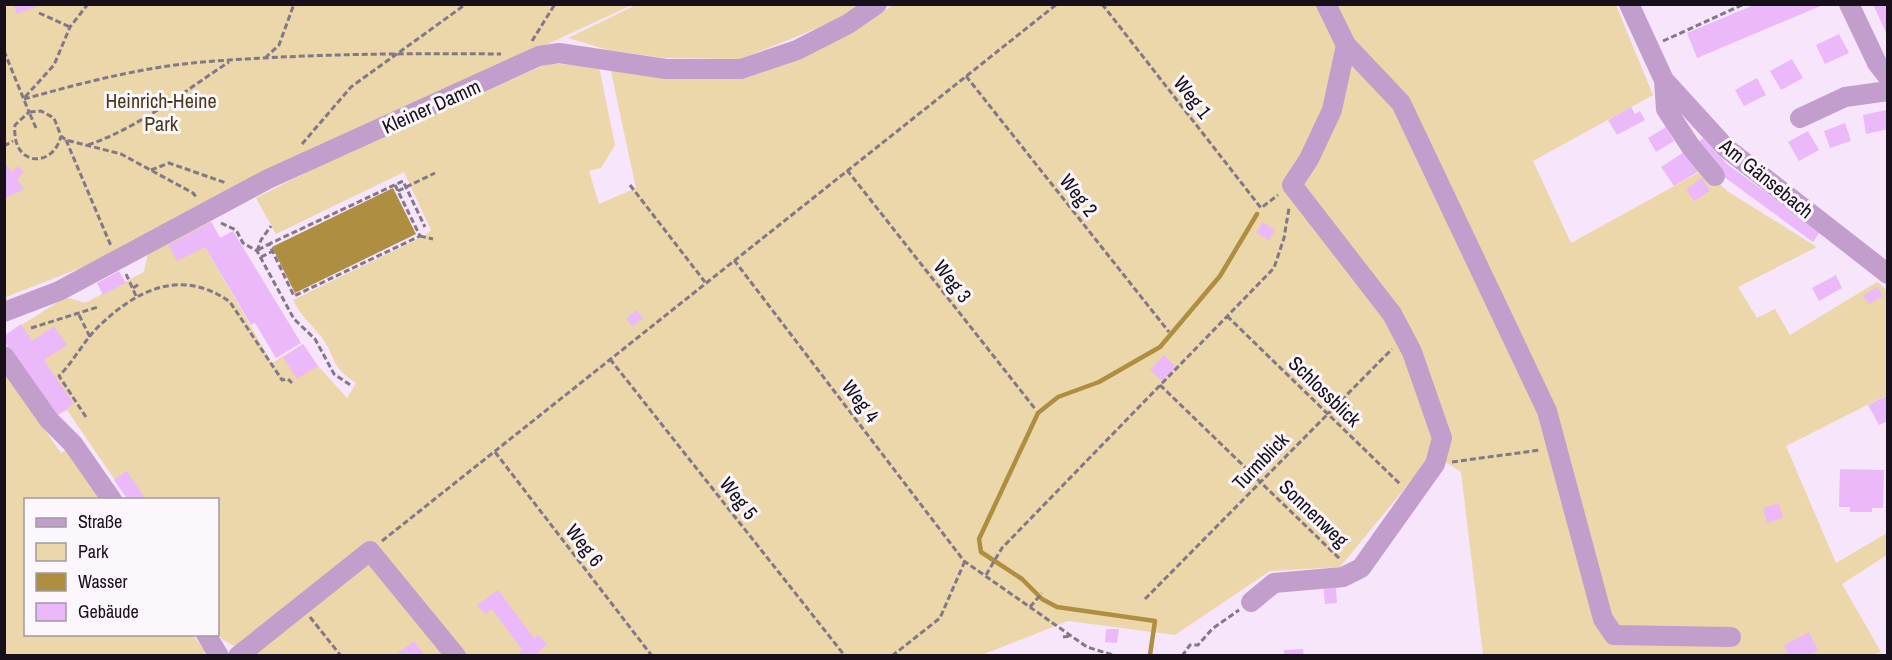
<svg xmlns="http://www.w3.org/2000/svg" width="1892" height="660" font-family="'Archivo Narrow',sans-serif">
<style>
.green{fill:#ebd7a9}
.water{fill:#ae8e40}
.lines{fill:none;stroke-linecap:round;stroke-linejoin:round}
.stream{stroke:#ae8e40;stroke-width:4.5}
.building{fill:#ebb9fa}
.path{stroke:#847787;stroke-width:3;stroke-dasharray:6 3;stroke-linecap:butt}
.minor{stroke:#c19ecb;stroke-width:20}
.labels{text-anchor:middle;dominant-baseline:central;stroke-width:6;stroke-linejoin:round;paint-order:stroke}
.street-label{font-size:20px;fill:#170f19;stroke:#fcf7fd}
.park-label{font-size:20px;fill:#483a18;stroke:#fcf7fd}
</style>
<rect width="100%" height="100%" fill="#f7e5fc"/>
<path class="green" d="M11,4L632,5L331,144L111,256L6,297L4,8Z
M636,5H861L835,21L741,59L665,58L608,50L568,38Z
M893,5H1616L1653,95L1533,161L1571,243L1705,169L1727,191L1817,247L1738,287L1757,318L1775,309L1790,335L1877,282L1887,290V395L1786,446L1836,563L1887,533V555L1842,584L1881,652L1868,656L1483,655L1461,472L1433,454L1340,567L1270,571L1175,635L1068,621L979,656L257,655L246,641L237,648L222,639L218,633V500L128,499L67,410L56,416L5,341L4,336L66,297L85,303L144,272L148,253L211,221L220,238L205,247L272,363L303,344L318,366L347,398L356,383C327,364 337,355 319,334C308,321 302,317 293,300L424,236L431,230L404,172L276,234L256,198L323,164L549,63L599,67L615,145L601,168L589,171L599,204L636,188L610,67L664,76L743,79L803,58L853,32Z
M4,372L61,453L67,449L102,499L26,500V634L193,635L205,651L204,655H5Z"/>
<path class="water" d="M393,188L416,234L295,293L272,247Z"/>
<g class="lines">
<path class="stream" d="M1150,655L1155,621L1057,607L1042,599L1022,579L981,552L979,539L1038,413L1058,397L1099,382L1160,347L1220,276L1257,214"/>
</g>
<path class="building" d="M17,4H35L36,7L17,14L14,6Z
M1873,4H1888V37Z
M1754,5H1823L1697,58L1687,33Z
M1839,34L1849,53L1825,64L1816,45Z
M1792,59L1803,78L1781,90L1770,71Z
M1757,78L1766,95L1744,106L1735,90Z
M1631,107L1635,114L1640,111L1645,120L1617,135L1608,120Z
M1886,110L1888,129L1866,134L1863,115Z
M1845,123L1851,141L1830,148L1824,131Z
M1666,127L1674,141L1656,152L1648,138Z
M1808,131L1819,150L1799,161L1788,142Z
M1703,138L1727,164L1820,232L1813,242L1720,174L1694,147Z
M1687,150L1701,170L1674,186L1661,167Z
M7,165L11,172L19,166L24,173L17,179L24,189L4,199V167Z
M1702,178L1710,191L1694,201L1686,189Z
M211,222L220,238L233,231L301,343L276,358L255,323L251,325L205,247L177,261L168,245Z
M1263,222L1275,230L1269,240L1256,233Z
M119,271L126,283L103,295L97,283Z
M1836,275L1842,288L1819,301L1812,288Z
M1877,287L1883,296L1869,304L1863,296Z
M636,310L643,318L633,327L626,319Z
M21,324L32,341L54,326L67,345L44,360L74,404L56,416L4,341V336Z
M303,344L318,366L297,379L283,357Z
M1164,355L1176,367L1162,381L1150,370Z
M1888,395V421L1879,425L1868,405Z
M1840,469L1884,470L1883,508H1872V512H1850V507H1839Z
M127,471L146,500H128L114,480Z
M1779,503L1783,518L1767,523L1763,508Z
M1343,581L1340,588H1336L1337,603L1325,604L1323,583Z
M498,590L534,638L538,635L547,645L533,656H521L519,652L522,650L492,609L485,614L477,605Z
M1106,629H1119L1117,643L1105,642Z
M1809,632L1818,650L1807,656H1789L1784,645Z
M414,641L425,656H400L398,653Z
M1303,649L1304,656H1284V650Z"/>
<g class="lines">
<path class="path" d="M1102,4L1261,208L1278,195
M39,13L70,27
M532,41L555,4
M1663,41L1744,4
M4,51L29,112L15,125C11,167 53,169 61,136
M265,58L279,45L294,4
M966,76L1169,332
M25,97L54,65L70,27L88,4
M24,99C82,83 142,67 203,62C302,54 402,53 501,54
M36,128L29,112L41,111L54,118L61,136L66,140L121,154L193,193L197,198
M66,140L111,246
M302,144L351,87L466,4
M88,145C140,127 183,92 229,62
M4,146L13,141
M151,170L169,163L226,183
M847,170L1036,410
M395,185L420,236L294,296L269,244L403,181L425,227
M630,185L705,282
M398,191L435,173
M221,223L236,230L243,243L257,251L294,319L315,339L334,374L352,386
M420,236L433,239
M258,250L269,244
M257,251L261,240L271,226
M261,257L273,251
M734,260L964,561L1087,647L1116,656
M126,274L137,298
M133,288L139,284
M79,315L90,337
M1227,316L1400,484
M31,328L98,307
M610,359L845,656
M1160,385L1340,559
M86,417L59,376C73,362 82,344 96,329C135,290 181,267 230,302L282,380L288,379L292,383
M495,452L652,656
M1452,462L1540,450
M382,541L1057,4
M986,575L1002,548L1274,268L1284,238L1289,208
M1145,599L1392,349
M1030,607L1042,593
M310,617L341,656
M1063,637L1070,636
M892,656L940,618L965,561
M1182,656L1190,645H1198L1212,629L1239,610"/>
<path class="minor" d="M1326,4L1346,45L1401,103L1547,411L1603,619L1614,635L1731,637
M1629,4L1664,80L1726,148L1888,274
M1849,4L1877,63L1888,77
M1664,80L1666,109L1691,147L1715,176
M1800,118L1845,97L1888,91
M4,312L59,291L268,179L539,56L559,53L666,69H741L797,50L848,24L877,4
M4,356L49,420L73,444L112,500
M1251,602L1274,583L1343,577L1361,568L1435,464L1442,438L1412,352L1392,314L1292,185L1309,159L1332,110L1346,45
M206,634L219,656
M238,656L370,551L456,656"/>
</g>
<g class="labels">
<g class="street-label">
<text transform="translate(1193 97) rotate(52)">Weg 1</text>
<text transform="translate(431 106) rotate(-24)">Kleiner Damm</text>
<text transform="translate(1767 178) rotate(39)">Am Gänsebach</text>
<text transform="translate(1079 195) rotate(52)">Weg 2</text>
<text transform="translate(953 281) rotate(52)">Weg 3</text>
<text transform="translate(1325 391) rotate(44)">Schlossblick</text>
<text transform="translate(861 401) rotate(53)">Weg 4</text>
<text transform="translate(1260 461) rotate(-46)">Turmblick</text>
<text transform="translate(739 498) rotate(52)">Weg 5</text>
<text transform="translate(1314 513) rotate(44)">Sonnenweg</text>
<text transform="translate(585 545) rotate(52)">Weg 6</text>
</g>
<g class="park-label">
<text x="161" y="100">Heinrich-Heine<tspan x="161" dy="23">Park</tspan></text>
</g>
</g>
<rect width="1892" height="660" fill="none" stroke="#170f19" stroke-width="12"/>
<rect x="24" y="498" width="195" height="138" fill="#fcf7fd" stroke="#a09aa2" stroke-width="1.5"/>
<rect x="36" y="518" width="30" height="9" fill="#c19ecb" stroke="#a09aa2" stroke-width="1.5"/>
<text x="78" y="528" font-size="18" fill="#170f19">Straße</text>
<rect x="36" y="543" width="30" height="18" fill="#ebd7a9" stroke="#a09aa2" stroke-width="1.5"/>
<text x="78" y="558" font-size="18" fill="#170f19">Park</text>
<rect x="36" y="573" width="30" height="18" fill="#ae8e40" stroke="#a09aa2" stroke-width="1.5"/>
<text x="78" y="588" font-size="18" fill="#170f19">Wasser</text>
<rect x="36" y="603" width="30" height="18" fill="#ebb9fa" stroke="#a09aa2" stroke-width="1.5"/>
<text x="78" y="618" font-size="18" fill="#170f19">Gebäude</text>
</svg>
